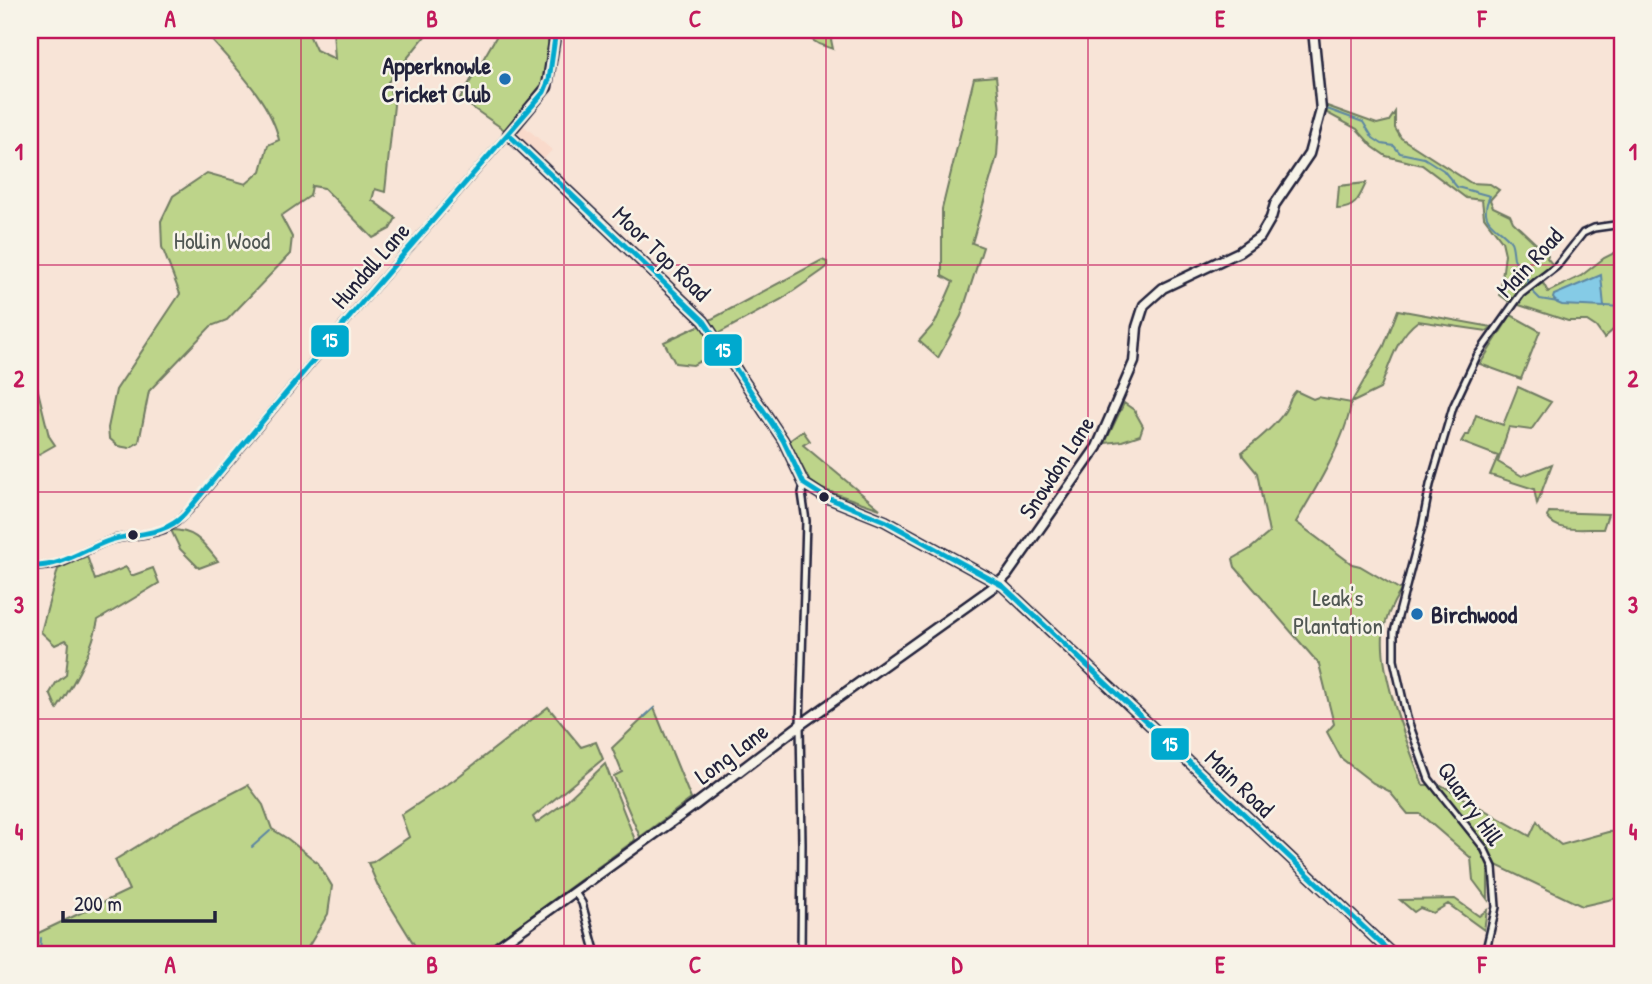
<svg xmlns="http://www.w3.org/2000/svg" width="1652" height="984" font-family="'Patrick Hand',sans-serif">
<style>
.built{fill:#f9dacb}
.green{fill:#bdd48a;stroke:#707b62;stroke-width:2}
.water{fill:#85cbe6;stroke:#5d87a2;stroke-width:2}
.lines{fill:none;stroke-linecap:round;stroke-linejoin:round}
.stream{stroke:#5d87a2;stroke-width:2}
.street-casing{stroke:#22223b;stroke-width:10}
.secondary-casing{stroke:#22223b;stroke-width:13}
.street{stroke:#f7f3e8;stroke-width:5}
.secondary{stroke:#f7f3e8;stroke-width:8}
.bus-1-casing{stroke:#f7f3e8;stroke-width:10}
.bus-1{stroke:#00a9ce;stroke-width:5}
.grid{fill:none;stroke:#c2185b;stroke-width:2;stroke-opacity:0.55}
.poi-dot{fill:#1f6fb2;stroke:#f7f3e8;stroke-width:2.5}
.bus-dot{fill:#22223b;stroke:#f7f3e8;stroke-width:2.5}
.labels{text-anchor:middle;dominant-baseline:central;stroke-width:5;stroke-linejoin:round;paint-order:stroke}
.poi-label{font-size:24px;font-weight:bold;fill:#22223b;stroke:#f7f3e8;text-anchor:end}
.park-label{font-size:24px;fill:#505753;stroke:#f7f3e8}
.street-label{font-size:24px;fill:#22223b;stroke:#f7f3e8}
.line-badge{stroke:#f7f3e8;stroke-width:2.5}
.badge-label{font-size:19px;text-anchor:middle;font-weight:bold;fill:#fff}
.neatline{fill:none;stroke:#c2185b;stroke-width:2.5}
.grid-label{font-size:23px;text-anchor:middle;font-weight:bold;fill:#c2185b}
</style>
<rect width="100%" height="100%" fill="#f8e4d7"/>
<filter id="ink" filterUnits="userSpaceOnUse"><feTurbulence type="fractalNoise" baseFrequency=".0143" numOctaves="2"/><feDisplacementMap in="SourceGraphic" scale="14" xChannelSelector="R" yChannelSelector="G"/><feConvolveMatrix kernelMatrix="1 2 1 2 8 2 1 2 1" color-interpolation-filters="sRGB"/></filter>
<g filter="url(#ink)">
<path class="built" d="M522,124L552,150L541,162L513,135Z"/>
<path class="green" d="M203,30H307L316,50L335,59L333,30H430L388,82L394,105L385,192L375,189L372,200L396,218L390,229L373,238L324,188L312,186L310,196L281,216L292,237L290,254L227,320L211,326L149,391L139,442L129,448L118,446L109,438L108,428L116,390L180,294L162,247L161,221L173,196L207,173L246,184L261,171L268,145L279,140C271,100 228,60 203,30Z
M500,30H534L544,35L548,40L550,49L543,85L506,131L460,99Z
M796,30H829L833,49L819,44Z
M996,76L1000,110L997,156L972,243L983,247L961,316L938,358L919,341L935,323L953,282L942,276V209L974,78Z
M1327,106L1377,124L1389,121L1395,112V128L1401,138L1471,183L1490,184L1499,190L1490,200L1493,207L1510,215L1513,222L1548,255L1547,258L1553,265L1521,287L1511,303L1500,295L1505,254L1502,241L1484,217L1482,200L1466,198L1422,165L1386,156L1373,147L1357,129L1327,113Z
M1366,183C1359,198 1356,209 1337,209L1339,186Z
M1622,249V322L1604,338L1596,327L1587,321H1568L1516,304L1526,294L1543,283L1548,292L1581,276L1604,258Z
M822,260L827,262V267L822,271L782,299L719,333L742,368L740,369L724,348L693,365L675,363L664,342L696,327L711,324L708,321Z
M1398,310L1492,327L1487,331L1418,321C1396,337 1390,365 1380,389L1351,403C1347,437 1314,492 1296,522L1352,564L1360,566L1401,590C1392,604 1385,618 1383,635C1380,678 1408,744 1423,785H1441L1530,836L1537,821L1544,831L1561,845L1608,832L1622,831V897L1582,906L1488,861V900L1473,880L1471,858L1420,814H1408L1389,791L1373,783L1341,758L1327,732L1334,724L1319,664L1235,567L1233,559L1250,549L1269,533L1257,473L1243,456L1242,452C1255,443 1277,424 1285,411C1290,403 1289,398 1296,391L1313,399L1318,397L1351,403L1384,346Z
M1511,315L1540,331L1521,379L1480,364Z
M30,358L49,436L55,445L30,459Z
M1518,387L1551,402L1531,430L1509,427L1498,462L1522,476L1552,464L1537,504L1534,489L1490,475L1498,456L1461,442L1465,435H1469L1476,415L1503,425Z
M1124,403L1134,410L1143,426L1140,435L1122,441L1105,443Z
M803,431L810,441L803,445L880,509L822,489L809,480L789,441Z
M1549,512L1608,514L1603,529C1585,528 1558,534 1547,517Z
M171,530C196,530 203,543 218,561L199,568L180,549Z
M87,556L95,580L126,567L131,576L153,568L159,583L98,620C92,652 75,682 57,709L50,693L56,683L66,675L69,643L66,640L55,645L41,632L58,569Z
M548,707L581,747L596,742L603,759L533,817L536,823L563,804L605,764L635,840L479,954H420L378,886L368,863L373,862L409,837L401,815L454,780Z
M654,708L691,799L640,837L614,776L622,772L612,748Z
M248,785L263,805L272,829L288,839L318,863L332,886L328,914L304,954H30V937L129,890L115,860L173,824Z
M1455,899L1479,916L1487,910L1484,930L1448,904L1433,913L1420,908L1414,912L1400,900Z"/>
<path class="water" d="M1601,275L1604,307L1562,305L1557,303L1553,298L1554,295Z"/>
<g class="lines">
<path class="stream" d="M1327,109L1363,122L1373,138L1382,144L1394,146L1400,153L1424,158L1443,170L1457,187L1490,196C1476,224 1501,226 1511,242C1513,246 1513,253 1514,258C1516,265 1523,270 1527,276V286L1540,299L1558,302
M1605,306L1622,307
M644,717L654,708
M252,847L270,831
M40,954L41,938"/>
<defs>
<path id="street" d="M544,30L556,35
M30,566C61,571 83,549 111,540C129,535 152,536 169,527C177,523 183,516 189,510L364,300L508,134
M574,891L582,903L596,954
M801,954L802,844L800,725L806,521L802,493L804,484
M1485,954L1496,907L1493,867L1484,848L1429,779L1407,718L1394,660V632L1422,526L1430,485L1453,407L1477,356L1521,294L1557,266L1583,233L1594,228L1622,224"/>
<path id="secondary" d="M556,30L547,87L508,134L704,321L783,440L804,484L823,496L885,521L1003,586L1392,954
M488,954L695,805L800,725L999,583L1007,575L1097,447L1134,362L1137,327L1144,305L1163,288L1239,252L1260,237L1271,218L1275,204L1309,154L1321,110L1313,30"/>
</defs>
<use href="#street" class="street-casing"/>
<use href="#secondary" class="secondary-casing"/>
<use href="#street" class="street"/>
<use href="#secondary" class="secondary"/>
<defs>
<path id="bus-1" d="M508,134L704,321L783,440L804,484L823,496L885,521L1003,586L1392,954
M30,566C60,568 81,551 108,541C135,532 162,537 184,515L364,300L544,92L549,80L556,30"/>
</defs>
<use href="#bus-1" class="bus-1-casing"/>
<use href="#bus-1" class="bus-1"/>
</g>
</g>
<path class="grid" d="M301,30V954M564,30V954M826,30V954M1088,30V954M1351,30V954M30,265H1622M30,492H1622M30,719H1622"/>
<g class="poi-dot">
<circle cx="505" cy="79" r="7"/>
<circle cx="1417" cy="614" r="7"/>
</g>
<g class="bus-dot">
<circle cx="824" cy="497" r="6"/>
<circle cx="133" cy="535" r="6"/>
</g>
<g class="labels">
<g class="poi-label">
<text x="491" y="65">Apperknowle<tspan x="491" dy="28">Cricket Club</tspan></text>
<text x="1431" y="614" text-anchor="start">Birchwood</text>
</g>
<g class="park-label">
<text x="222" y="240">Hollin Wood</text>
<text x="1338" y="597">Leak's<tspan x="1338" dy="28">Plantation</tspan></text>
</g>
<g class="street-label">
<text transform="translate(662 253) rotate(44)">Moor Top Road</text>
<text transform="translate(1529 262) rotate(-47)">Main Road</text>
<text transform="translate(370 265) rotate(-49)">Hundall Lane</text>
<text transform="translate(1056 467) rotate(-57)">Snowdon Lane</text>
<text transform="translate(731 753) rotate(-37)">Long Lane</text>
<text transform="translate(1240 783) rotate(44)">Main Road</text>
<text transform="translate(1471 803) rotate(55)">Quarry Hill</text>
</g>
</g>
<g class="line-badge">
<rect x="310" y="324" width="40" height="34" rx="7" fill="#00a9ce"/>
<rect x="703" y="333" width="40" height="34" rx="7" fill="#00a9ce"/>
<rect x="1150" y="727" width="40" height="34" rx="7" fill="#00a9ce"/>
</g>
<g class="badge-label">
<text x="330" y="347">15</text>
<text x="723" y="357">15</text>
<text x="1170" y="751">15</text>
</g>
<rect width="1652" height="984" fill="none" stroke="#f7f3e8" stroke-width="77"/>
<path d="M63 911v10h152v-10" fill="none" stroke="#22223b" stroke-width="3.5"/>
<text x="74" y="911" font-size="21" fill="#22223b" stroke="#f7f3e8" stroke-width="5" paint-order="stroke">200 m</text>
<rect x="38" y="38" width="1576" height="908" class="neatline"/>
<g class="grid-label">
<text x="170" y="27">A</text>
<text x="432" y="27">B</text>
<text x="695" y="27">C</text>
<text x="957" y="27">D</text>
<text x="1220" y="27">E</text>
<text x="1482" y="27">F</text>
<text x="19" y="160">1</text>
<text x="1633" y="160">1</text>
<text x="19" y="387">2</text>
<text x="1633" y="387">2</text>
<text x="19" y="613">3</text>
<text x="1633" y="613">3</text>
<text x="19" y="840">4</text>
<text x="1633" y="840">4</text>
<text x="170" y="973">A</text>
<text x="432" y="973">B</text>
<text x="695" y="973">C</text>
<text x="957" y="973">D</text>
<text x="1220" y="973">E</text>
<text x="1482" y="973">F</text>
</g>
</svg>
